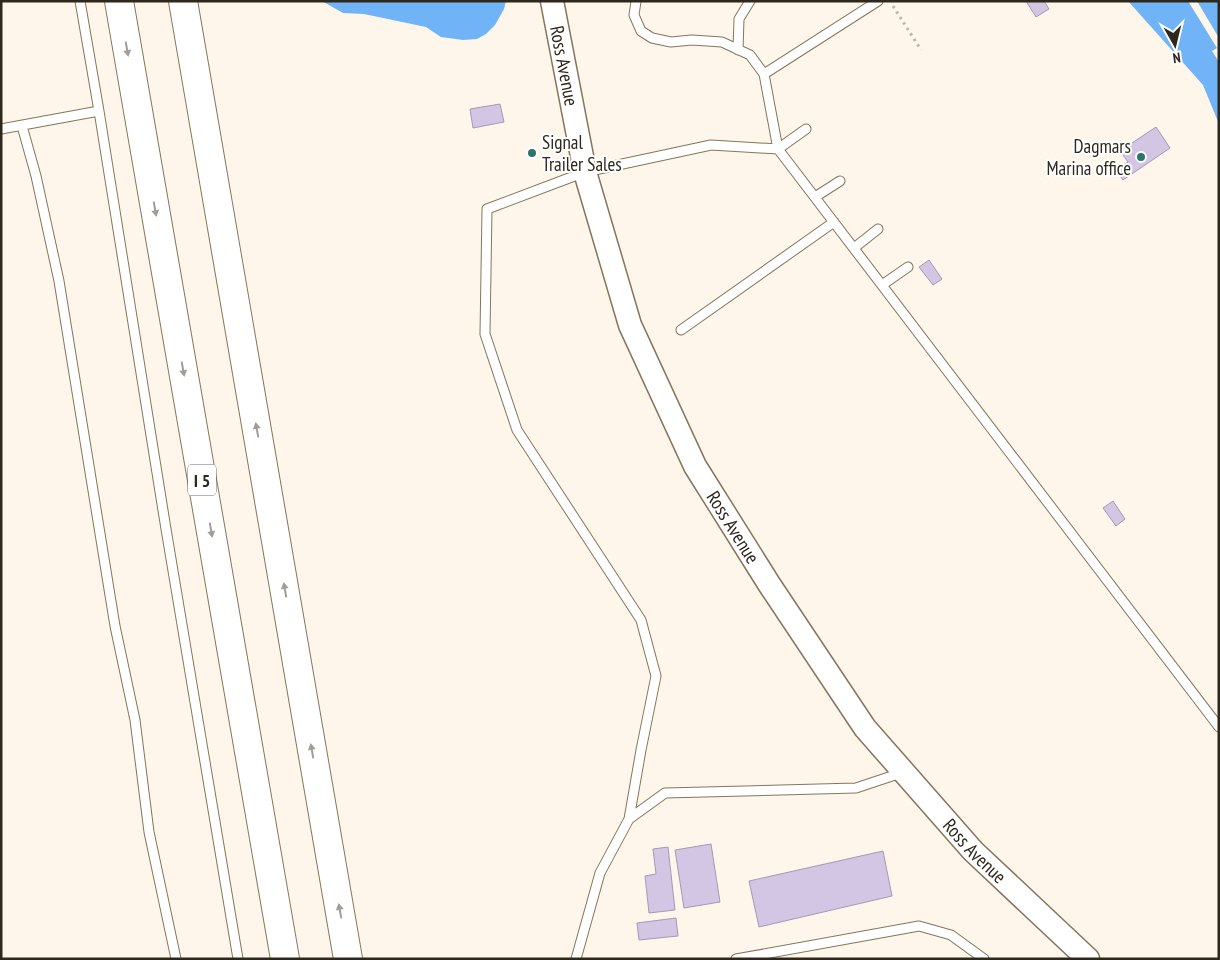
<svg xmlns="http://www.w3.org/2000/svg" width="1220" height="960" font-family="'PT Sans Narrow',sans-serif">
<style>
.water{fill:#70b4f7}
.pier{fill:#fef6ea}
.building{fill:#d3c5e4;stroke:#a599b6}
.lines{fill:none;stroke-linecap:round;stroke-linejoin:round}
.service-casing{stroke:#86755a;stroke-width:11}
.tertiary-casing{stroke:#86755a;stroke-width:25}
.motorway-casing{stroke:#86755a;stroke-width:30}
.path{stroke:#bfb7ac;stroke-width:3;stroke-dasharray:2.5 4;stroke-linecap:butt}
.service{stroke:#fff;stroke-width:9}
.tertiary{stroke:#fff;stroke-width:22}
.motorway{stroke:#fff;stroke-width:28}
.oneway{fill:#a19e99}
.poi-dot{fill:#2b736c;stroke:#fff;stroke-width:2}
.labels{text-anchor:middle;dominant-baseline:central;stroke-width:4;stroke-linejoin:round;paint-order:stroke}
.shield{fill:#fff;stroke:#6d6860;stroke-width:1}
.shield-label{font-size:18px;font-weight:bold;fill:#2e271c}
.street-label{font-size:19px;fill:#2e271c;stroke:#fff}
.poi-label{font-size:19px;fill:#2e271c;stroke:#fff;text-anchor:start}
</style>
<rect width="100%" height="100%" fill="#fef6ea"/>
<path class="water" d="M322,1H506L504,9L495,25L486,34L477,39L463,40L441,37L426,27L364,14L343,13Z
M1128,1H1219V124L1203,85Z"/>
<path class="pier" d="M1188,1H1197L1219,38V62L1212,51L1217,48Z"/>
<path class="building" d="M1026,1H1044L1049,9L1036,17Z
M500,104L504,122L473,128L470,109Z
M1156,127L1170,148L1123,180L1116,170L1128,162L1120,151Z
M929,260L942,279L933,285L919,267Z
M1113,501L1125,519L1116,526L1103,508Z
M711,844L720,902L684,908L675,850Z
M668,847L675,910L649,913L645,876L656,874L653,849Z
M883,851L892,896L759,927L749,881Z
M676,918L678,936L639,940L637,923Z"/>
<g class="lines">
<defs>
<path id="service" d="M636,1L634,15L641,31L652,38L671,42L692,40L722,42L750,55L764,74L778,149L806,129
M738,50L739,19L750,1
M764,74L878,1
M99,111L166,529L238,959
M22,126L36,176L59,281L115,626L135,720L149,832L176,959
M1,129L99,111L80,1
M815,197L840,181
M854,248L878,229
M882,285L908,267
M681,330L834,222
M629,819L641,750L656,676L641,620L517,430L485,334L487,209L585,172L711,145L778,149L1219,727
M576,959L600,873L629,819L665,793L856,788L904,772
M736,959L919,926L951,935L984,959"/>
<g id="tertiary">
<path id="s1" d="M552,1L585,172L630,325L695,466L769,584L865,728L973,851L1088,959"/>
</g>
<path id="motorway" d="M119,1L285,959
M183,1L348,959"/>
</defs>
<use href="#service" class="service-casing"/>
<use href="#tertiary" class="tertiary-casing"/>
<use href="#motorway" class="motorway-casing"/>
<path class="path" d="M893,6L921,50"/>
<use href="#service" class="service"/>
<use href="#tertiary" class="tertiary"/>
<use href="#motorway" class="motorway"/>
</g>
<defs><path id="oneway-solid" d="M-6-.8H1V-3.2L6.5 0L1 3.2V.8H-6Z" transform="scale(1.25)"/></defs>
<g class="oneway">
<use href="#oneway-solid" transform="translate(127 49) rotate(80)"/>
<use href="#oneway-solid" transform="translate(155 209) rotate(80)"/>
<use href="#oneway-solid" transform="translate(183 369) rotate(80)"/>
<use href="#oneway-solid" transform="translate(257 430) rotate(-100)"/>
<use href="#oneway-solid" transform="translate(211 530) rotate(80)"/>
<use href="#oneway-solid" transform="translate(285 590) rotate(-100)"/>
<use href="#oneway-solid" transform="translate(312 751) rotate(-100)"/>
<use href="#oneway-solid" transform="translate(340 911) rotate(-100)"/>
</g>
<g class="poi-dot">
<circle cx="532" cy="153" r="5"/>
<circle cx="1141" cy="157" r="5"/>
</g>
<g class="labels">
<rect class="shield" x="188" y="464.5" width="28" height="31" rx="4"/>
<g class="shield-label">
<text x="202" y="480">I 5</text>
</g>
<g class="street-label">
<text stroke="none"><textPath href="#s1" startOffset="66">Ross Avenue</textPath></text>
<text stroke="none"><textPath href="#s1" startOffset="561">Ross Avenue</textPath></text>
<text stroke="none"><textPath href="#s1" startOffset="966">Ross Avenue</textPath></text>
</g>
<g class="poi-label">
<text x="542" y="142">Signal<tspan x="542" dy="22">Trailer Sales</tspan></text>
<text x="1131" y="146" text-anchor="end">Dagmars<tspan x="1131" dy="22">Marina office</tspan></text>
</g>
</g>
<rect width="1220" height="960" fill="none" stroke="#2e271c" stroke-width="5"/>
<g transform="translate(1175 45) rotate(172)" stroke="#ffffff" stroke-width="4" paint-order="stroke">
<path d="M0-4L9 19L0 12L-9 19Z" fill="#2e271c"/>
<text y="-8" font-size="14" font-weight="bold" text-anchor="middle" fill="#2e271c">N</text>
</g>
</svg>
